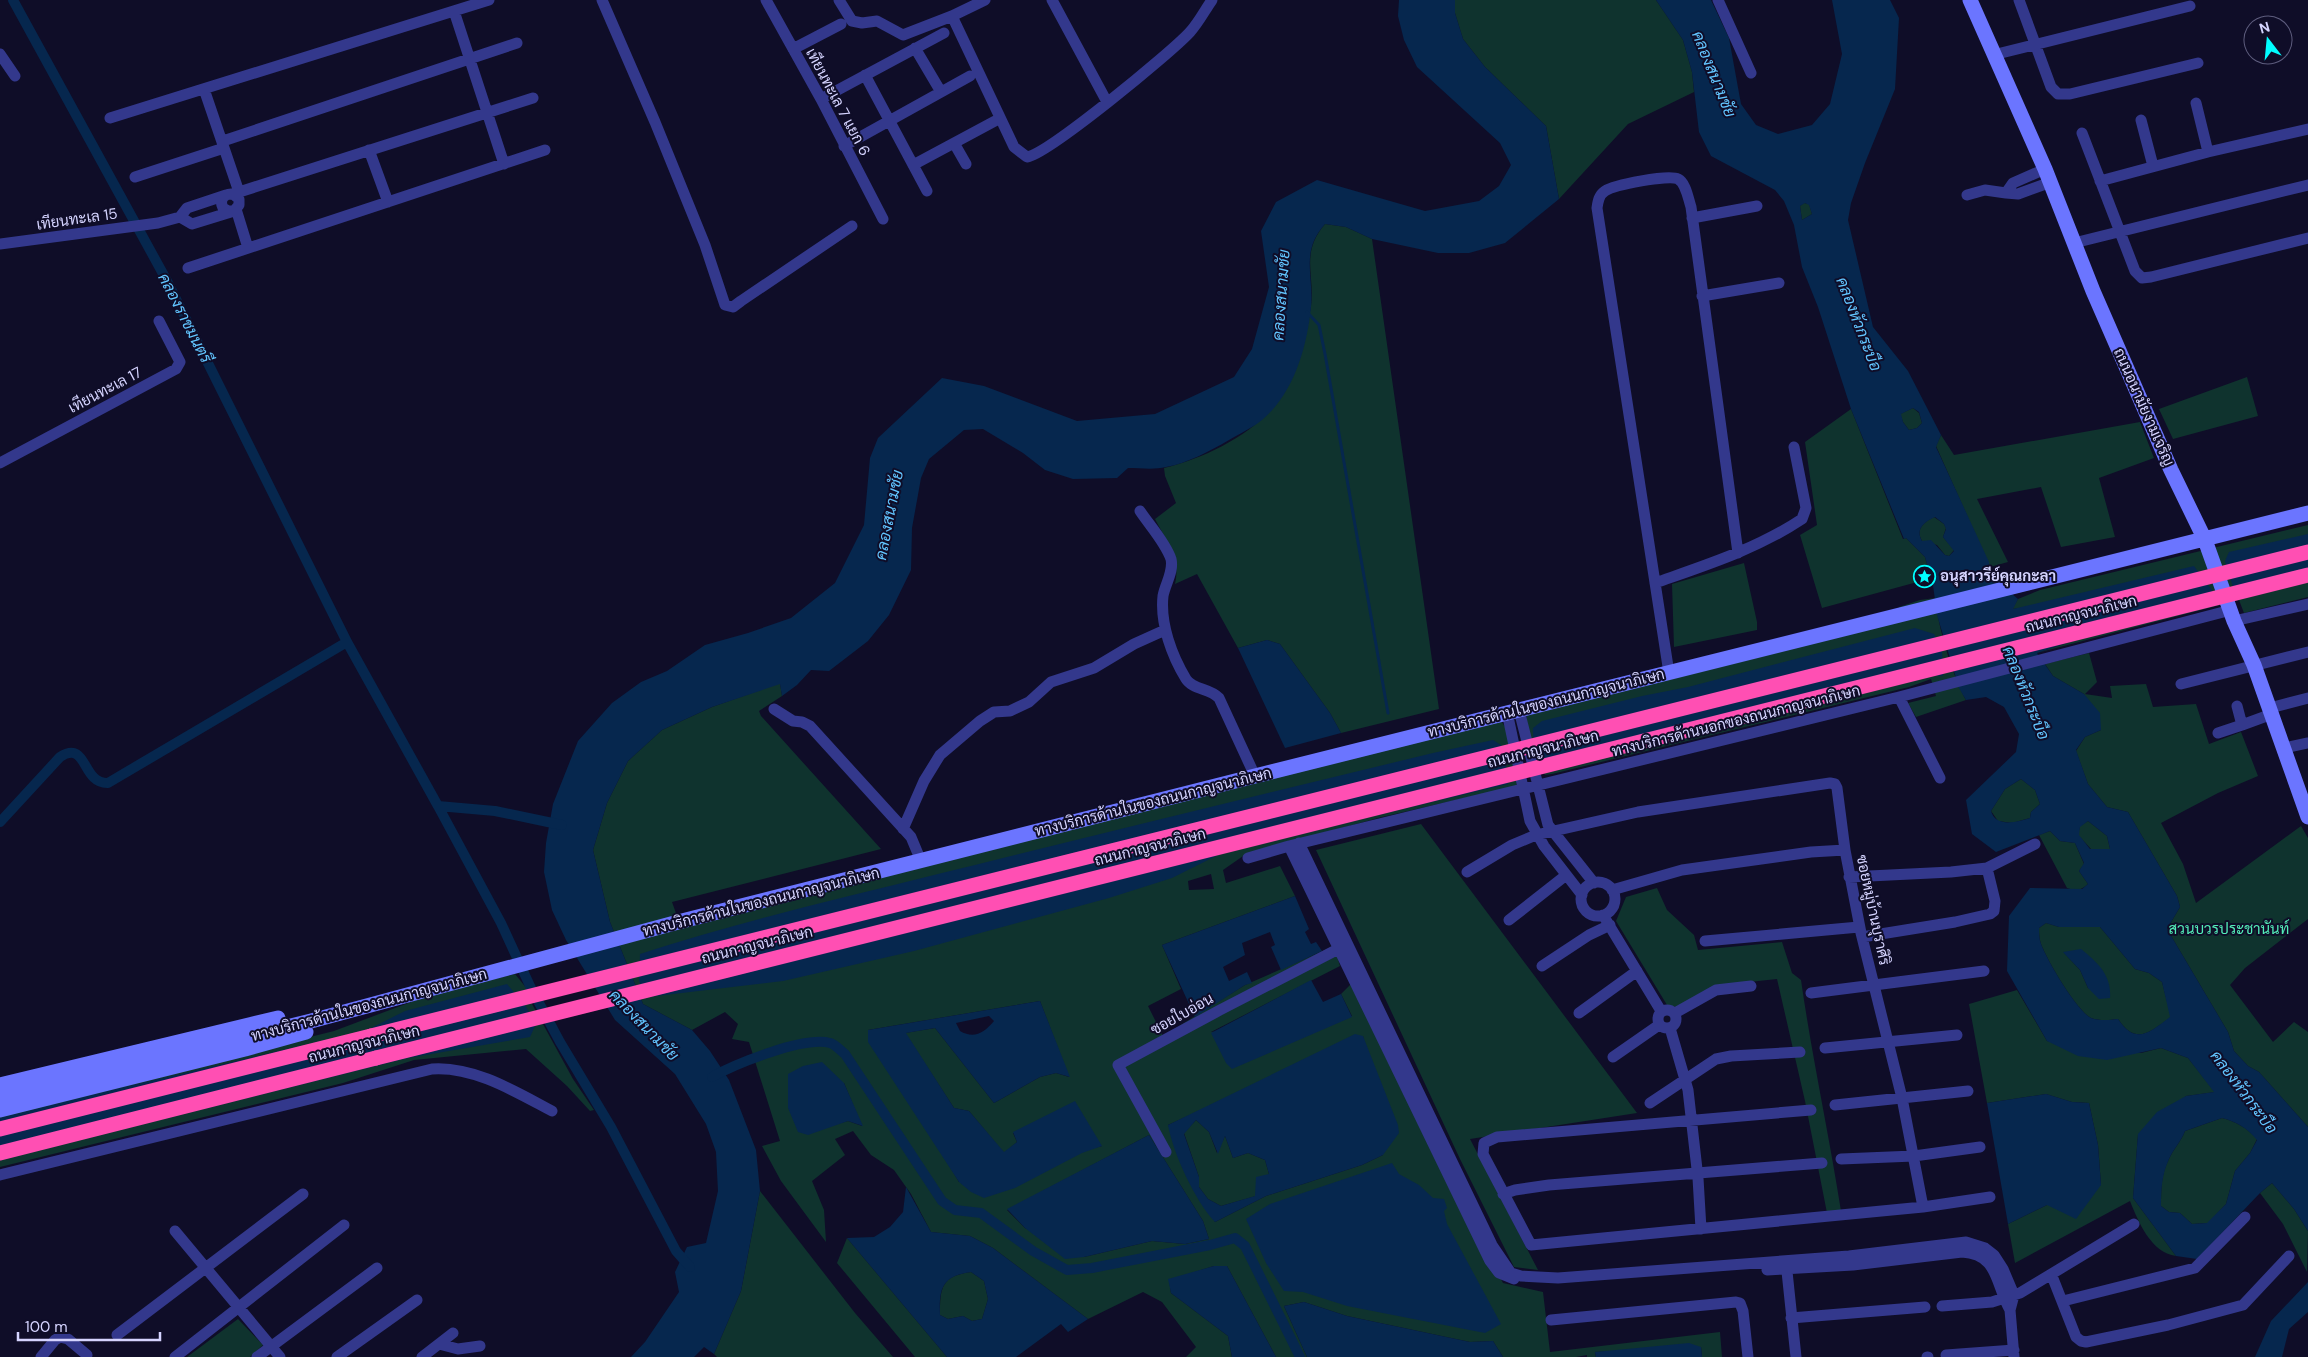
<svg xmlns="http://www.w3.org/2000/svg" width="2308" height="1357" font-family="'DM Sans',Sarabun,sans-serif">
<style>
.green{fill:#0f332e;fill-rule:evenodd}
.water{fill:#06274e;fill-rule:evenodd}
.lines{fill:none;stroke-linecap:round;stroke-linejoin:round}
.stream{stroke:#06274e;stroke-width:3}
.canal{stroke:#06274e;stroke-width:10}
.street{stroke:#33388c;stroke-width:11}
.secondary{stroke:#6b75ff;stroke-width:15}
.highway{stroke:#ff4fb3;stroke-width:15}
.highway-bridge{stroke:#ff4fb3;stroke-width:15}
.labels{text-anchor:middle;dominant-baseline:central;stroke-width:4;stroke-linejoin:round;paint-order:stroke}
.street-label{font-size:15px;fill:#d5d4ff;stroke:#0f0d28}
.poi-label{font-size:15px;font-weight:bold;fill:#d5d4ff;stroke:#0f0d28;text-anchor:start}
.park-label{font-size:15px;fill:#53ecb8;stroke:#0f0d28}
.water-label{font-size:16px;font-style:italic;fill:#62c5ff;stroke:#0f0d28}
</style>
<rect width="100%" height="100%" fill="#0f0d28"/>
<path class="green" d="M1455,0H1656L1683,40L1692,72L1694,92L1628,124L1559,199L1546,126L1485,67L1463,39L1455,13Z
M1804,203L1809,204L1812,214L1802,220L1800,206Z
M1325,224L1346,227L1372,239L1439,709L1341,733L1330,713L1280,644L1267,640L1238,648L1197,574L1175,584C1181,561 1166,540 1155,519L1176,503L1165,476L1164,468C1208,457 1259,432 1284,393C1292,381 1295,361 1299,346C1303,334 1309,320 1311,306C1315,274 1300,253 1325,224Z
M2247,377L2258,416L2173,439L2159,409Z
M1913,408L1919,413L1922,423L1917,428L1909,430L1903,422L1900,414Z
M1851,409L1903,539L1906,538L1925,557L1933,585L1924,587L1921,581L1822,608L1800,535L1817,525L1805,442Z
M2140,422L2154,458L2099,478L2115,537L2061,547L2041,487L1977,499L2008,562L1990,567L1936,446L1941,435L1954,455Z
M1934,517L1944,524L1946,528L1943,537L1954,550L1949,556L1945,555L1937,545L1922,541C1915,529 1924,522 1934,517Z
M2308,525V597L2244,613L2239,600L2037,653L2214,593L2012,609L2018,599L2040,590Z
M1744,563L1757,622V630L1674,647L1672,584Z
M1935,598C1938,626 1952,675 1966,700L1916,717L1908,703L1936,696L1931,679L1909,687L1552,774L1545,775C1534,756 1529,736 1526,714L1897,622L1899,607L1920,600Z
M2089,653L2097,682L2085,694L2112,698L2110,686L2146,684L2153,707L2196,704L2209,744L2241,732L2258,776L2218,793L2161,823L2183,864L2196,903L2301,826L2308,838V919L2245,968L2230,985L2273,1042L2294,1022L2308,1032V1127L2259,1072L2248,1066L2234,1051L2228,1032L2167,929L2180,907L2177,896L2128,812L2107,807L2088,784L2076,751L2085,737L2101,730L2084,694L2053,676L2045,664Z
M780,683L782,696L759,711L761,716L881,849L672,902L677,916L1501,721L1506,728L1517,786L1382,817L1246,854L1223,870L1226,883L1280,866L1295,896L1162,945L1181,989L1148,1006L1163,1036L1245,985L1334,946L1340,966L1211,1032L1352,1016L1341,994L1351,984L1435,1157L1503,1283L1543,1292L1550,1352L1720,1332L1722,1357H1702L1701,1347L1595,1352L1596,1357H1587V1355L1576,1357H1503L1493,1341L1470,1342L1347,1316L1304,1302L1284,1306L1307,1357H1276L1227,1266H1214L1169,1280L1171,1293L1228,1336L1232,1357H1186L1196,1347L1162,1302L1143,1292L1088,1319L993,1248L970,1236L931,1232L911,1194L894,1170L871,1155L853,1131L835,1139L845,1155L812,1181L824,1210L826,1242L781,1181L762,1146L780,1141L749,1042L732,1039L738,1024L725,1012L692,1030L643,1004L610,922L593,850L607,803L628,761L662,730L712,707ZM1211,874L1214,889L1189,890L1188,881ZM1040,1001L1069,1077L1056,1073L1040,1077L994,1103L935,1028L905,1033L954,1108L969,1111L1004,1153L1017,1142L1013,1133L1102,1146L959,1182L868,1030ZM1363,1036L1383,1155L1362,1165L1266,1196L1215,1222L1168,1125ZM844,1083L862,1126L848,1121L830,1126ZM1149,1135L1203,1221L1209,1239L1185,1244L1152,1241L1084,1257L1025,1228L1007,1210Z
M2021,779L2035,790L2040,804L2031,812L2030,818L2012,823L1998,821L1991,811L2005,789Z
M2088,821L2107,836L2110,849H2091L2078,835L2080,826Z
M1421,824L1637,1113L1470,1139L1538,1270L1514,1267L1460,1159L1316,850Z
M2050,831L2060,841L2075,843L2084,864L2079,871L2088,884C2080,891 2076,891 2067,888L2039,835Z
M1657,888L1667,910L1694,935L1698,950L1782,942L1792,973L1801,980C1812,1057 1829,1134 1841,1211L1827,1213L1805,1101L1777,979L1721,985L1676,1007L1667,1005L1616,921L1626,897Z
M2046,923L2059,927H2100L2135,969L2149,973L2162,982L2171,1017C2150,1032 2136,1046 2118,1019C2110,1020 2099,1021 2091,1018C2076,1010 2047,960 2041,944C2039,939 2039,933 2039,928ZM2063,952L2109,998L2088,988L2080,970Z
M515,974L528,990L532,1004L573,1079L594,1110L590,1111L567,1086L526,1049L414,1060L343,1083L0,1167V1115L334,1031L435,993Z
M2017,990L2047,1041L2141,1053L2161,1048L2188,1058L2215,1092L2186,1096L2138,1135L2133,1198L2176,1256C2151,1253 2138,1221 2130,1201L2015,1263L2008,1224L2047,1205L2101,1185L2098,1145L2089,1103L2072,1102L2046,1094L1987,1103L1969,1004Z
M2222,1118C2237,1122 2247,1128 2257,1139L2250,1153L2235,1171L2226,1204L2208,1223L2192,1224L2180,1213L2169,1212L2161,1206C2161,1189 2161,1174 2169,1159C2173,1149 2181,1142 2185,1131Z
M1196,1120L1209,1132L1217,1153L1225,1136L1233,1158L1248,1153L1265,1160L1269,1174L1256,1196L1221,1206L1208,1199L1199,1187V1177L1184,1133Z
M2272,1183L2294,1209L2308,1231L2307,1272L2283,1224L2260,1193Z
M760,1191L855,1313L893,1357H717L714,1354L741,1291Z
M847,1238L947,1357H915L837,1263Z
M971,1272L984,1281L988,1299L982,1319L972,1321L963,1316L948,1319L940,1315C940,1288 941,1276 971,1272Z
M238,1319L263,1345L250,1357H187Z"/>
<path class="water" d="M1399,0H1455V13L1463,39L1485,67L1546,126L1559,199L1505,243L1469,253H1438L1372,239L1346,227L1325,224C1300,252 1314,275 1311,307C1307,347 1294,393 1262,420C1252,428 1239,434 1229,440C1210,451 1188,463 1166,467C1154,470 1140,468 1128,468L1117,478L1073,479L1045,470L1023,453L983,429L964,430L929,459L921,478L912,528L911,570L889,615L868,641L829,671L811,670L797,685L782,696L780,684L712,707L662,730L628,761L607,803L593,850L610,922L643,1004L692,1030L710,1051L729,1080L756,1150L760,1191L741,1291L714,1354L704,1347L694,1357H631L645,1342L679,1292L675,1272L687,1247L706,1243L718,1191L716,1152L706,1124L675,1074L615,1020L566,940L552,910L544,872L546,843L553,804L578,741L612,703L641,682L667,671L705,645L748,633L791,618L835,583L864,525L870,458L878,438L942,378L984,386L1077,421L1155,414L1234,377L1252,349L1269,287L1261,231L1276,202L1317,180L1425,211L1479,201L1499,186L1511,165L1500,143L1417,67L1404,40L1398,16Z
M1656,0H1711L1729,38L1741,104L1756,125L1778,134L1812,125L1830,104L1842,54L1832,0H1890L1899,18L1895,89L1865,163L1851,203L1848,220L1873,327L1908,371L1941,435L1936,447L1989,562L1990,575L2018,599L2013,609L2194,566L2214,593L2037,653L2053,676L2084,694L2100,713L2101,730L2085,737L2076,750L2088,784L2107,807L2128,812L2177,896L2180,907L2167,929L2228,1032L2234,1051L2248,1066L2259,1072L2308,1127V1231L2294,1209L2272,1183L2260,1193L2197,1259L2176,1256L2133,1198L2138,1134L2157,1112L2186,1096L2214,1092L2188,1058L2161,1048L2107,1060L2078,1056L2047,1041L2007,971L2009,916L2030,888L2082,889L2088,884L2079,871L2084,863L2075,843L2060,841L2050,831L1996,852L1972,834L1966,800L2016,752L2019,734L2004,707L1986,697L1966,700L1959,688L1937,615L1933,585L1925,557L1906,538L1904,539L1851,409L1818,307L1802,267L1794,225L1784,201L1775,190L1711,156L1699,132L1692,72L1683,40ZM1805,203L1809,205L1812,214L1802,220L1800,206ZM1913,408L1919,412L1922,423L1917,428L1909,430L1903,422L1901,414ZM1935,517L1944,524L1946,529L1943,537L1954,551L1949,556L1945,555L1931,540L1922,541C1915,529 1924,522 1935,517ZM2021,779L2035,790L2040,804L2031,812L2030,818C2017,822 1996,828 1991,811L2005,789ZM2088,821L2107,836L2110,849H2090L2079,835L2080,827ZM2046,923L2059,927H2100L2135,969L2149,973L2162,982L2170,1017C2150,1032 2136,1046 2118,1019C2110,1020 2099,1021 2091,1018C2076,1010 2047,960 2041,944C2039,939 2039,933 2039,928ZM2222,1118C2237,1122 2247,1128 2257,1140L2250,1153L2235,1171L2226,1204L2207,1223L2192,1224L2180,1213L2169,1212L2161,1206C2161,1189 2162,1174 2169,1159C2173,1149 2181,1142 2185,1131Z
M2308,534V579L2236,597L2225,561L2229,552Z
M1915,628L1934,634L1942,649L1943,676L1926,675L1690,738L1555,769C1541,758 1532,747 1533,728L1542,721L1642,696L1688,687Z
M1267,640L1280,644L1330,713L1341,733L1285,748L1238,648Z
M1493,740L1501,745L1506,765L1508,784L1226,851L1172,878L1109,898L914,951L783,981L648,997L639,981L640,954C738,922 838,899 938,874C1103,833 1268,793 1433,753Z
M1295,896L1309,929L1305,932L1311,944L1316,942L1322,951L1281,970L1271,947L1275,945L1270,932L1242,943L1245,955L1223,967L1229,981L1247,972L1252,983L1245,985L1195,1017L1162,945Z
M2081,949C2097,962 2112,975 2110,998L2099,999L2088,988L2080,970L2063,952Z
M1311,980L1323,1002L1341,994L1352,1017L1232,1069L1226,1063L1211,1033Z
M507,984L525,1005L536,1024L530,1037L408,1058L0,1160V1118L116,1089L365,1031L405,1011Z
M1040,1001L1070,1077L1056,1073L1040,1077L994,1103L935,1028L906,1033L954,1108L969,1111L1004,1152L1017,1142L1013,1132L1075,1101L1102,1146L1082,1153L1015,1188L984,1198L971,1192L959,1182L868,1042V1030ZM989,1016L994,1021C984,1033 974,1039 960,1031L956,1023Z
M1355,1034L1363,1036L1398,1125L1399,1133L1383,1155L1362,1165L1266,1196L1215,1222C1195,1201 1173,1153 1168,1125ZM1196,1120L1209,1132L1218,1154L1225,1136L1233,1158L1248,1153L1265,1160L1269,1174L1256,1177L1255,1196L1221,1206L1208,1199L1199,1187V1177L1184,1134Z
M822,1062L844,1083L863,1126L848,1121L808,1135L798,1132L788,1108V1074L803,1066Z
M2046,1094L2072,1102L2089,1103L2098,1145L2101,1185L2076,1219L2047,1205L2008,1224L1987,1103Z
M1149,1135L1203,1221L1209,1239L1185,1244L1152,1241L1084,1257L1065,1259L1025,1228L1007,1209Z
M1392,1163L1399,1174L1419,1185L1433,1198L1444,1199L1447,1208L1444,1211L1447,1224L1501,1324L1485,1333L1347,1306L1303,1292L1284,1291L1266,1263L1246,1219L1270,1204Z
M906,1187L931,1232L970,1236L993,1248L1088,1319L1068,1332L1061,1324L1016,1357H947L847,1238L874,1237L890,1227L903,1212ZM971,1272L984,1281L988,1299L982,1319L972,1321L963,1316L948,1319L940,1315C939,1288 942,1276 971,1272Z
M1214,1266H1227L1276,1357H1232L1228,1336L1171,1293L1168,1279Z
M2308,1282V1312L2289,1329L2282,1357H2255L2271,1321Z
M1304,1302L1347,1316L1470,1342L1493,1341L1503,1357H1307L1284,1306Z
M1689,1343L1701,1347L1702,1357H1596L1595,1352Z"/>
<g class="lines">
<path class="stream" d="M1307,312L1319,325L1325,354L1388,713"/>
<path class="canal" d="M13,0L167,281L347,642
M438,806L501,923L530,986L560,1042L611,1127L676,1251L690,1267
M0,822L60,757C88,739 81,784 108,783L347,642L438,806L495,811L562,825
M712,1077C735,1064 804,1036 830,1043C835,1044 841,1051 845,1054L942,1201L955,1210L981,1213L1033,1251L1067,1270L1092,1268L1210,1245L1235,1238L1245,1246L1300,1357"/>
<path class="street" d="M602,0L655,122L705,245L725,305L733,307L741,301L852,226
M766,0L821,99L883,219
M839,0L852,21L862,23L877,21L903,35L952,16L985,0
M1052,0L1107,102
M1718,0L1751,73
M2019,0L2051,87L2058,94H2070L2198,63
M454,11L504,164
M952,16L1014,147L1027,157C1048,154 1172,52 1190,32C1199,22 1205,10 1212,0
M915,48L941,92
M793,49L841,24
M0,54L15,76
M1993,55L2190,6
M865,75L927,191
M204,89L239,192
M821,99L944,33
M2196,103L2208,152
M110,118L489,0
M2141,120L2153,166
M2082,133L2135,271L2142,278L2151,277L2308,238
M223,141L517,43
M954,143L966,164
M844,146L970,76
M369,150L388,202
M913,165L995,121
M2045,169L2013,183L2006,193L2018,194L2051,182
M135,177L224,148
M2100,181L2208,152L2308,129
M233,194L239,199V205L234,211H228L223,208C219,200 224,193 233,194L533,98
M1967,195L1985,190L2006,193
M236,209L248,248
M180,217L192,224L231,212
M1692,218L1757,206
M2074,243L2308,185
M0,244L158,223L180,217L187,208L226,195
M188,268L545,150
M1702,296L1779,283
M0,463L176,369L180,362L159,321
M1140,511C1150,526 1165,542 1171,559C1174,572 1165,584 1163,596C1160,624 1172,656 1186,679C1193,690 1210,688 1219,698L1255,776
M1655,583C1706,565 1757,549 1802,519L1806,508L1794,447
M2234,621L2308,604
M1669,673L1597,208C1598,201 1599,195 1605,191C1614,185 1669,174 1678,179C1686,183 1688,198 1691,207L1738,553
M2181,684L2308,652
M1899,697L1940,778
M2237,706L2242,725L2272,714
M2270,708L2308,698
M774,709L793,721L802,722L810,726L911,837L921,861
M1519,710L1548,825L1594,883
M1507,712L1530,821L1544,846L1582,895
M2218,733L2242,725
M2284,748L2308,743
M903,829L924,781L940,755L980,721L994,712L1010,711L1029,702L1051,682L1094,668L1134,644L1165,630
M1299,843L1492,1245L1511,1273L1521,1276L1558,1278L1849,1256L1966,1242L1985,1248L1994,1255L2003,1269L2014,1295L2010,1310L2014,1357
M1289,846L1490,1261L1499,1273L1514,1279
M1248,858L1289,846L1899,697L2231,610
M1467,872L1512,845L1536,835L1638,812L1830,783L1835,784L1837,788L1845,850
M1849,877L1951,872L1987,868L2035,844
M1581 899a17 17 0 1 1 34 0a17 17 0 1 1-34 0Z
M1612,890L1682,870L1811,852L1845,850L1861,933L1902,1098L1923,1207
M1603,915L1661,1011
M1509,920L1565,876
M1862,937L1955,922L1990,914L1994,911L1995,901L1987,868
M1705,941L1859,927
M1542,966L1589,935L1610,925
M1811,993L1984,971
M1658 1019a9 9 0 1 1 18 0a9 9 0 1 1-18 0Z
M1579,1013L1637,971
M1675,1013L1716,990L1751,986
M1670,1028L1688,1090L1698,1178L1701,1229
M1825,1048L1957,1035
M1613,1057L1659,1025
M1650,1103L1716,1059L1731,1056L1800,1052
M1835,1105L1968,1091
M1811,1110L1497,1137L1484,1143L1483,1154L1531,1245L1923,1207L1990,1197
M1166,1152L1118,1065L1220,1010L1346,945
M1841,1159L1914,1156L1980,1147
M0,1175L432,1069C474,1066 516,1092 552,1111
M1503,1194L1515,1190L1549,1185L1822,1163
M175,1231L280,1357
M1786,1262L1796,1357
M1767,1270L1853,1265L1962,1252C1999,1254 1995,1284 2010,1310
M2052,1276L2076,1337L2081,1341L2086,1342L2168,1325L2243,1305L2289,1256
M2063,1301L2195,1268L2245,1217
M1942,1306L1992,1302L2020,1293L2134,1224
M1791,1318L1925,1307
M1551,1320L1736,1302L1740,1303L1743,1311L1748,1357
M117,1335L303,1194
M439,1344L458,1349L480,1346
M1946,1355L2014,1350
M41,1357L55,1340L60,1337L68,1339L87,1355
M175,1357L344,1225
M257,1357L377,1268
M337,1357L417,1300
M422,1357L453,1333
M1927,1357H1928"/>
<path class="secondary" d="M1970,0L2045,169L2093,291L2131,378L2171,470L2205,540L2234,621L2254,665L2308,817
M0,1085L278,1018
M0,1098L311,1021L682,921L1255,776L2308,513
M0,1110L245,1049L306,1032"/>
<path class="highway" d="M0,1129L371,1036
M0,1153L376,1058"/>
<path class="highway-bridge" d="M371,1036L2308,552
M376,1058L2308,575"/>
</g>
<defs>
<symbol id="sight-ring" viewBox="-11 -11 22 22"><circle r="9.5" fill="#0f0d28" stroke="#00fdff" stroke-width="1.5"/><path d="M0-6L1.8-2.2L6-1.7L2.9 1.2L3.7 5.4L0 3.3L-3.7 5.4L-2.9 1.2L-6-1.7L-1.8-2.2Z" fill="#00fdff"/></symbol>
</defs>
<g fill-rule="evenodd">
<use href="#sight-ring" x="1912" y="564" width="25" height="25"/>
</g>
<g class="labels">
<g class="street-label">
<text transform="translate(838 102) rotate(62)">เทียนทะเล 7 แยก 6</text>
<text transform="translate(77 219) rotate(-8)">เทียนทะเล 15</text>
<text transform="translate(105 390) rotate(-28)">เทียนทะเล 17</text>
<text transform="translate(2144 407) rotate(66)">ถนนอนามัยงามเจริญ</text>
<text transform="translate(2081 614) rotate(-14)">ถนนกาญจนาภิเษก</text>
<text transform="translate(1546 703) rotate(-14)">ทางบริการด้านในของถนนกาญจนาภิเษก</text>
<text transform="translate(1736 721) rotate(-14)">ทางบริการด้านนอกของถนนกาญจนาภิเษก</text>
<text transform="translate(1543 749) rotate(-14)">ถนนกาญจนาภิเษก</text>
<text transform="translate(1153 802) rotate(-14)">ทางบริการด้านในของถนนกาญจนาภิเษก</text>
<text transform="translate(1150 847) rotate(-14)">ถนนกาญจนาภิเษก</text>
<text transform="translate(761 902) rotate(-14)">ทางบริการด้านในของถนนกาญจนาภิเษก</text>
<text transform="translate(1873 910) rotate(78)">ซอยหมู่บ้านบุราศิริ</text>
<text transform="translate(757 945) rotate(-14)">ถนนกาญจนาภิเษก</text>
<text transform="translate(369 1005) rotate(-15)">ทางบริการด้านในของถนนกาญจนาภิเษก</text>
<text transform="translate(1182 1014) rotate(-29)">ซอยใบอ่อน</text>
<text transform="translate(364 1044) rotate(-14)">ถนนกาญจนาภิเษก</text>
</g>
<g class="poi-label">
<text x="1940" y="576">อนุสาวรีย์คุณกะลา</text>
</g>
<g class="park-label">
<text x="2229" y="929">สวนบวรประชานันท์</text>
</g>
<g class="water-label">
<text transform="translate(1714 74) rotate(68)">คลองสนามชัย</text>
<text transform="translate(1281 295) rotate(-86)">คลองสนามชัย</text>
<text transform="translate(185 318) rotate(63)">คลองราชมนตรี</text>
<text transform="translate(1859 324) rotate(69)">คลองหัวกระบือ</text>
<text transform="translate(889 515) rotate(-79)">คลองสนามชัย</text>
<text transform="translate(2026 693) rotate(68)">คลองหัวกระบือ</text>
<text transform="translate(644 1025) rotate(46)">คลองสนามชัย</text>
<text transform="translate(2244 1092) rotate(53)">คลองหัวกระบือ</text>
</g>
</g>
<g transform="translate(2268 40) rotate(344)"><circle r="24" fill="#0f0d28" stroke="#5e5d7e"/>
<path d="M0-4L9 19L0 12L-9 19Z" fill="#00fdff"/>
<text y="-8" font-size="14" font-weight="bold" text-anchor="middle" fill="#d5d4ff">N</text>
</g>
<path d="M18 1332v8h142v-8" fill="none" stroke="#d5d4ff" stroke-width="2.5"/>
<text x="25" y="1332" font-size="15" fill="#d5d4ff" stroke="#0f0d28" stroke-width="4" paint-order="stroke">100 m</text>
</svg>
